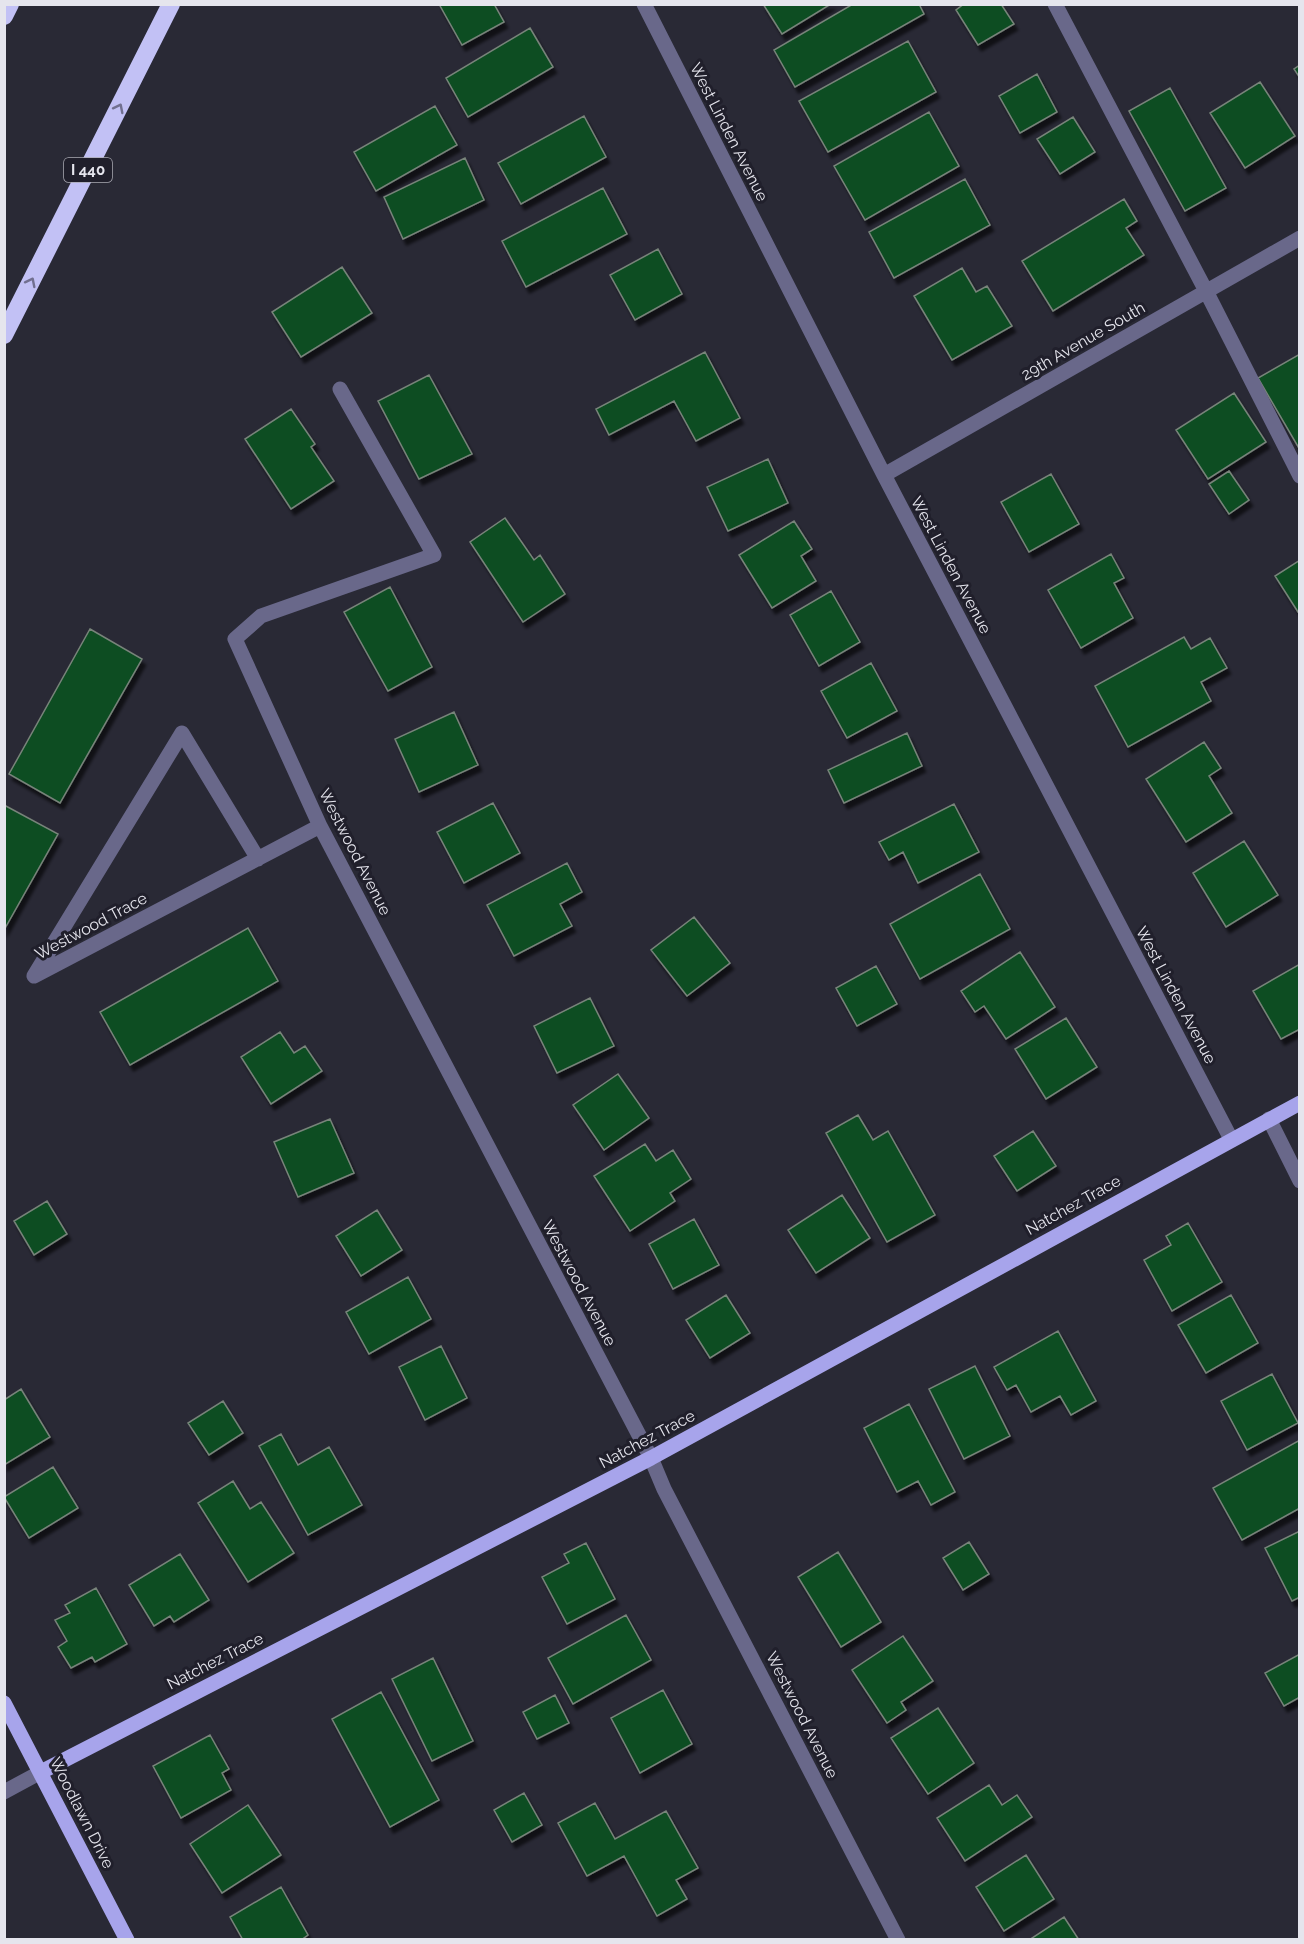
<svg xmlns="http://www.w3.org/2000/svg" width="1304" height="1944" font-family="Raleway,sans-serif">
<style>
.building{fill:#0b4d23;stroke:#78847a;stroke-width:1.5;filter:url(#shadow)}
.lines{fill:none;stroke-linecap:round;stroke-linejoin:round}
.minor{stroke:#69688a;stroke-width:15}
.major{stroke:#a7a4eb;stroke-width:15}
.highway{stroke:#c2c1f5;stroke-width:18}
.oneway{stroke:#717090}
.labels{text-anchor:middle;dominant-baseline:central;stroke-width:6;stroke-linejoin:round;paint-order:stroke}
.shield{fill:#201f2b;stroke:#aaaab3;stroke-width:1.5}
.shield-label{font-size:15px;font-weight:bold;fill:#e5e5ed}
.street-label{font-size:16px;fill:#e5e5ed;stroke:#201f2b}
</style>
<defs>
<filter id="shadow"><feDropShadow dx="3.5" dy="6" stdDeviation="1.5" flood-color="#0009"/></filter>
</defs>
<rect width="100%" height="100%" fill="#292935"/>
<path class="building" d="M439,4H494L504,22L462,45Z
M763,4H831L782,34Z
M853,4H919L924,14L795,87L774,50Z
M964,4H1001L1014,24L978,45L956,10Z
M530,28L553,67L468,117L446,78Z
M908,41L936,92L828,152L799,101Z
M1300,65V78L1294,69Z
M1037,74L1057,112L1020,133L999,96Z
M1260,82L1295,136L1245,168L1210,113Z
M1170,88L1226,188L1185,211L1129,111Z
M435,106L457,145L376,191L354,152Z
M929,112L959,166L865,220L834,166Z
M584,116L606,157L521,204L498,163Z
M1073,117L1095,152L1060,174L1037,139Z
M465,158L484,200L403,239L384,197Z
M965,179L990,225L894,278L869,232Z
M603,188L627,234L526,287L502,241Z
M1124,199L1137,221L1126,228L1144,255L1053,311L1022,261Z
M658,249L682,294L635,320L610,275Z
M342,267L372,313L301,357L272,312Z
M962,268L976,292L987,286L1012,326L952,360L914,296Z
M705,352L740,418L696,441L674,401L609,435L596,409Z
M1300,354V450L1258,378Z
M429,375L472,454L419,479L378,401Z
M1234,393L1266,442L1208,479L1176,430Z
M291,409L315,444L311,447L334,481L291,509L245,439Z
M768,459L788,503L728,531L707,487Z
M1229,471L1249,500L1229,514L1209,484Z
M1051,474L1079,524L1029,552L1001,502Z
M505,518L534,560L540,555L565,594L523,622L470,542Z
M794,521L812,549L801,556L816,581L772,608L739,555Z
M1111,554L1124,578L1114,583L1133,618L1081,648L1048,590Z
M1300,560V611L1298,612L1275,576Z
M390,587L432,667L388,691L344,612Z
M831,591L860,642L819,666L790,615Z
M90,629L142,659L60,803L9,774Z
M1184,637L1191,649L1210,638L1227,668L1201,682L1211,701L1128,747L1095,686Z
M871,663L897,711L847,738L821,691Z
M454,712L478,765L419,792L395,739Z
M907,733L922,766L844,803L828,770Z
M1204,742L1221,768L1209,776L1232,813L1186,842L1146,779Z
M493,803L520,853L464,883L437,832Z
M954,804L979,852L918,883L903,852L889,860L879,842Z
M4,805L58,834L4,930Z
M1244,841L1278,895L1226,927L1193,873Z
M567,863L582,892L560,904L572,926L514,956L487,905Z
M980,874L1010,929L920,979L890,924Z
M694,917L730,963L687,996L651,950Z
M248,928L278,981L130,1065L100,1012Z
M1020,952L1055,1007L1006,1039L984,1006L975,1012L961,991Z
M1300,964V1029L1281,1039L1253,991Z
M876,966L897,1004L857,1026L836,988Z
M590,998L614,1046L557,1073L534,1026Z
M1066,1018L1097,1067L1046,1099L1015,1049Z
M280,1032L294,1053L305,1046L322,1071L271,1104L241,1057Z
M618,1074L649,1118L604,1150L573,1105Z
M858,1115L873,1140L888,1131L935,1215L887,1242L826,1133Z
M330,1119L354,1173L298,1197L274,1142Z
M1033,1131L1056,1166L1017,1191L994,1156Z
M645,1144L656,1161L673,1150L691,1179L670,1193L675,1201L630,1231L594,1176Z
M842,1195L870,1238L816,1273L788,1230Z
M47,1201L67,1234L34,1255L14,1221Z
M377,1210L402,1250L361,1276L336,1236Z
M694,1219L719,1265L673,1289L649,1244Z
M1188,1223L1222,1282L1172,1311L1144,1260L1171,1245L1166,1236Z
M408,1277L431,1319L369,1354L346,1312Z
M726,1295L750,1333L710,1358L686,1320Z
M1231,1295L1258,1343L1206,1373L1178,1325Z
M1058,1331L1096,1401L1071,1415L1060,1396L1031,1412L1016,1385L1007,1390L994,1367Z
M441,1346L467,1398L425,1420L399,1367Z
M975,1366L1010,1436L964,1459L929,1389Z
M1272,1374L1298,1423L1247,1450L1221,1401Z
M21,1389L50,1437L4,1465V1400Z
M223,1401L243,1433L209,1455L188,1423Z
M909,1404L955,1492L931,1505L918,1481L897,1492L864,1428Z
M281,1434L298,1465L329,1447L362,1505L308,1535L259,1446Z
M1300,1440V1508L1242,1540L1213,1488Z
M53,1467L78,1508L29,1538L4,1497Z
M233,1481L250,1509L261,1502L294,1553L248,1582L198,1503Z
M1300,1531V1597L1292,1601L1265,1548Z
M969,1542L989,1574L963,1590L943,1558Z
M586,1543L615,1599L567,1624L542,1577L569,1563L564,1554Z
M838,1552L881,1622L841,1647L798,1577Z
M180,1554L209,1600L174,1622L170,1616L154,1626L129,1585Z
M96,1588L127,1644L95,1662L92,1657L71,1668L58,1647L67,1641L55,1620L70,1613L65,1605Z
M626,1615L651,1660L573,1704L548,1658Z
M903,1636L933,1681L901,1702L906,1710L887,1723L852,1670Z
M1300,1654V1697L1284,1706L1265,1673Z
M433,1658L473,1741L432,1761L392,1679Z
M663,1690L692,1744L640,1773L611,1718Z
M381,1692L439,1800L390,1827L332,1719Z
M555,1695L569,1723L537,1739L523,1712Z
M938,1708L974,1763L928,1794L891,1738Z
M210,1735L229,1769L222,1773L231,1790L181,1818L153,1766Z
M989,1785L1002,1805L1017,1795L1032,1817L965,1861L937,1818Z
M524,1793L542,1825L512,1842L494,1810Z
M595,1803L615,1839L666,1811L698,1868L676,1880L687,1899L657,1916L624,1856L587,1876L558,1823Z
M248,1805L281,1855L222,1893L190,1844Z
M1026,1855L1054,1899L1004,1931L976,1887Z
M281,1887L308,1935L301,1940H243L230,1917Z
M1064,1917L1079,1940H1029Z"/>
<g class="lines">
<path class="minor" d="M644,4L884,475L1231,1139
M1055,4L1206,291L1300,476
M340,389L434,555L261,616L235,639L320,826L651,1458L664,1489L898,1940
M884,475L1300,238
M258,859L182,733L34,976L320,826
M1269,1119L1300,1181
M4,1792L41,1772"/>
<path class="major" d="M4,1703L127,1940
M41,1772L651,1458L1300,1103"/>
<path class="highway" d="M4,16L10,4
M4,335L171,4"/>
</g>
<defs><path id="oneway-chevron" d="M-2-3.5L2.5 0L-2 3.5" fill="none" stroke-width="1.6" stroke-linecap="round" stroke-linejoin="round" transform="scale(1.5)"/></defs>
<g class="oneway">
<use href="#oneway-chevron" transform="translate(119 108) rotate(-63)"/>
<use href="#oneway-chevron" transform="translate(31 282) rotate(-63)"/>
</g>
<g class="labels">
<rect class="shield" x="64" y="158" width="48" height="24" rx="4.5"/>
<g class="shield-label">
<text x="88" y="170">I 440</text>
</g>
<g class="street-label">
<text transform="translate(729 132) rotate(63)">West Linden Avenue</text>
<text transform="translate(1083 341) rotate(-30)">29th Avenue South</text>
<text transform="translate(951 565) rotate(62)">West Linden Avenue</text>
<text transform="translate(355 852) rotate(63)">Westwood Avenue</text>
<text transform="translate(91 926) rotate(-28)">Westwood Trace</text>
<text transform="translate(1176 995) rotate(62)">West Linden Avenue</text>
<text transform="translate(1073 1205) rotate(-29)">Natchez Trace</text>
<text transform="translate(579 1283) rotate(62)">Westwood Avenue</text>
<text transform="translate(647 1439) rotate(-28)">Natchez Trace</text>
<text transform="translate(215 1661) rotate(-27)">Natchez Trace</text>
<text transform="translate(802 1715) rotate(63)">Westwood Avenue</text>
<text transform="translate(82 1813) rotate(63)">Woodlawn Drive</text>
</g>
</g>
<rect width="1304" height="1944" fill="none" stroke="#e5e5ed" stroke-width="12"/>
</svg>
